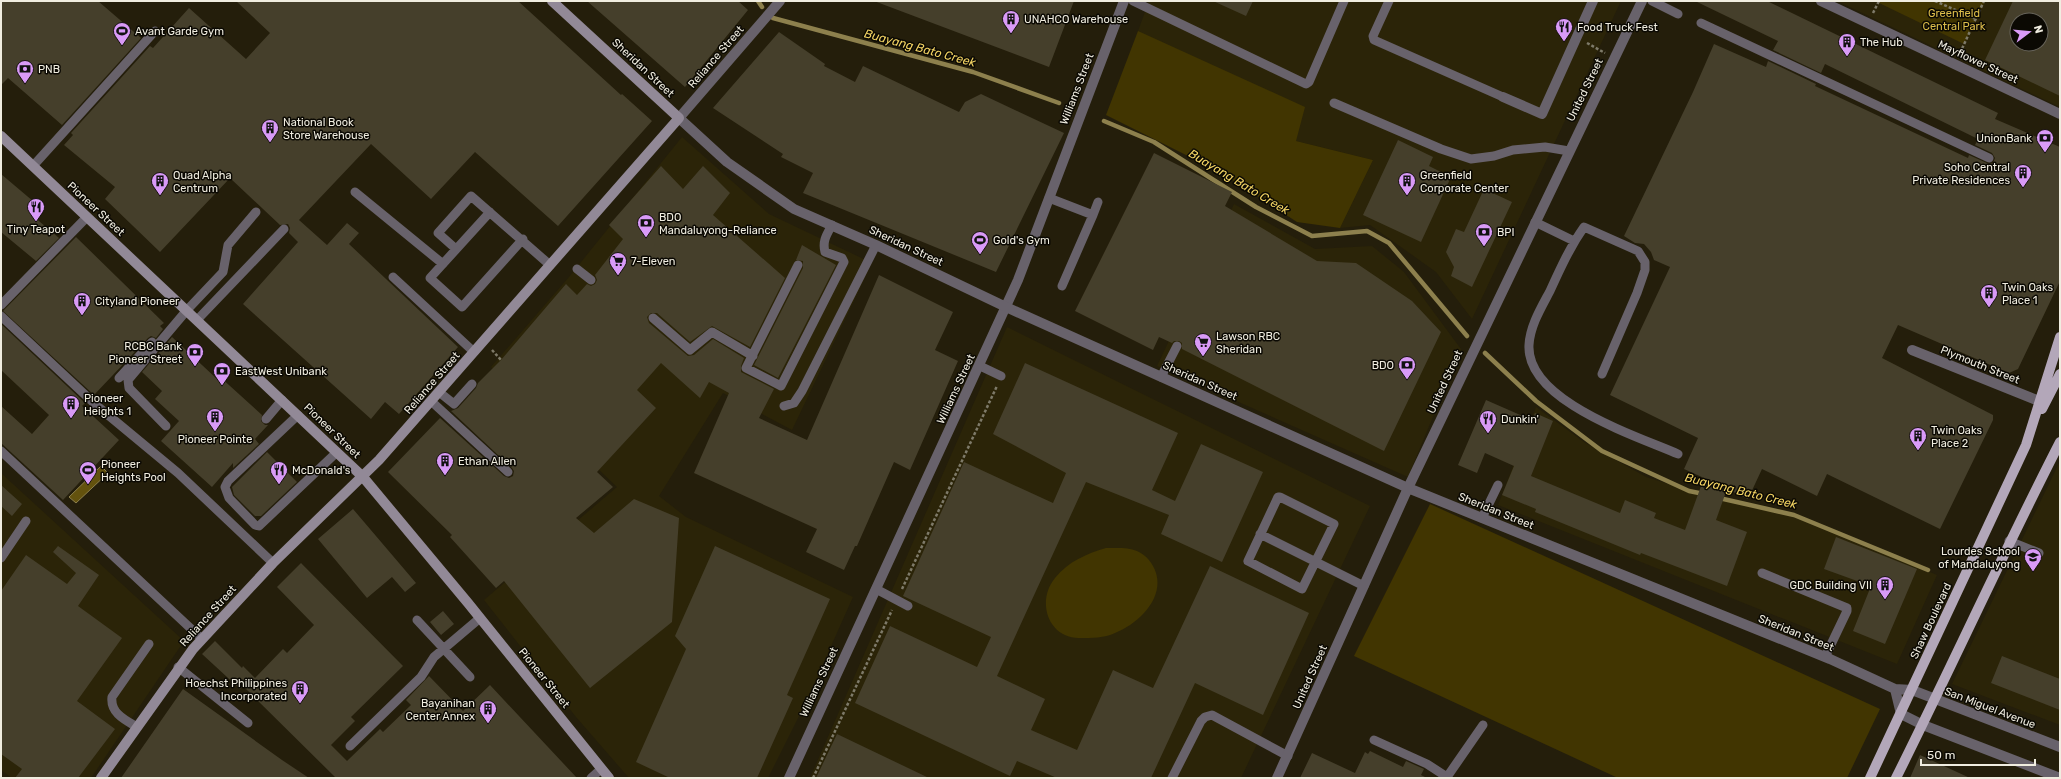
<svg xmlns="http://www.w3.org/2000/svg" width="2061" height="779" font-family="Rubik,sans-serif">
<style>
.built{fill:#2b2408;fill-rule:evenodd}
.green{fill:#413501}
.water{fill:#63520e;stroke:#8d804d}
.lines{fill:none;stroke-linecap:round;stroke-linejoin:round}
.stream{stroke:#8d804d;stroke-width:4.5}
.building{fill:#453f2b;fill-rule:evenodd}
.path{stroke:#7e7a69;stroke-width:2.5;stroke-dasharray:3 2;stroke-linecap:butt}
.service{stroke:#68626b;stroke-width:9}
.pedestrian{stroke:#68626b;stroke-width:10}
.minor{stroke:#68626b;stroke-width:10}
.tertiary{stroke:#68626b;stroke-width:10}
.secondary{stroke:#928997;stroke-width:10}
.primary{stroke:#b3a7b9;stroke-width:10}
.labels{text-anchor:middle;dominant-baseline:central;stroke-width:3;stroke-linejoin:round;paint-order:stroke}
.park-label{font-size:11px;fill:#ddbe4b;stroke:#0b0903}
.poi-label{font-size:11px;fill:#f0ede0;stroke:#0b0903;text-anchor:start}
.street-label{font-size:11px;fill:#f0ede0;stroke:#0b0903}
.water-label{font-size:12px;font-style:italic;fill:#f4d564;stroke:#0b0903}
</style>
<rect width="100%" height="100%" fill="#241e0b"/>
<path class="built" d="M1149,1H1621L1472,319L1436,272L1370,225L1340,228L1373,160L1296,141L1138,31Z
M1837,1H2060V107ZM2017,20H2041V44H2017Z
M682,137L769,214L872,263L792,430L723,393L659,496L686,517L853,597L807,700L768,778H629L576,717L484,600L617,487L491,367L569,277Z
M1234,204L1315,249L1372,246L1404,272L1461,349L1408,477L1157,366Z
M1007,327L1370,506L1241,778H810Z
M1536,407L1584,442L1646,477L1698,493L1788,513L1937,575L1897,664L1498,505Z
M2060,461V725L1952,684Z
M1,473L184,641L91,778H12L1,770Z"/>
<path class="green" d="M1875,1H1985L1964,44Z
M1138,31L1305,107L1296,141L1373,160L1340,228L1297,222L1220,172L1106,115Z
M1430,504L1880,709L1847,778H1618L1354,656Z
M1106,548C1116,548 1128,547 1137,551C1146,555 1153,563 1156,573C1164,599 1138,624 1115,633C1104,638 1092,638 1079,638C1048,638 1036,601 1055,578C1069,561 1086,554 1106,548Z"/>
<path class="water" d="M101,466L108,473L76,503L69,497Z"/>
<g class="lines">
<path class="stream" d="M758,1L762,7
M773,18L973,72L1059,103
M1104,121L1154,142L1256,207L1312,236L1367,231L1389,243L1467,336
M1485,353L1536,401L1602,451L1689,491L1704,494
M1719,498L1794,515L1928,570"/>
</g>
<path class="building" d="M1,1H98L141,38L62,125L8,78L1,85Z
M236,1H518L621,95L622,94L652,121L558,226L475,152L431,199L371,144L299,220L327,245L347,223L359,233L349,244L458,347L399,414L385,402L371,419L243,304L298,242L289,233L290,228L288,224L280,225L230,178L160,252L105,199L115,187L64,145L73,135L71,133L150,46L153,48L189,8L246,59L270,33Z
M587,1H738L748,10L685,87Z
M874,1H1074L1049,67Z
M1213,1H1253L1246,16Z
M1695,1H1767L1998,113L1995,119L2060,147V281L2018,369L2009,373L1898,325L1882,358L1993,415V420L1940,529L1827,474L1817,496L1762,469L1748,499L1727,489L1716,520L1747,532L1727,586L1641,553L1640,555L1535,512L1536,509L1502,495L1514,466L1485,453L1477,473L1458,465L1486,400L1532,420L1535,413L1553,421L1531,476L1620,513L1625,500L1656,513L1654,518L1685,530L1704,478L1684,469L1698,438L1610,395L1670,267L1654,260L1651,252L1644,244L1635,243L1624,236L1693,92L1714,44L1766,67L1768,61L1816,84L1815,86L1968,158L1969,155L1989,164L1993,163L1995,158L1992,153L1975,145L1978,139L1825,64L1821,73L1773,50L1778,41Z
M2013,1H2060V96L1985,60ZM2017,20H2041V44H2017Z
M779,32L825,64L824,66L855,82L863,66L959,112L965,102L981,94L1064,133L996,272L803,193L813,173L781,157L783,154L713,108Z
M1398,140L1433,157L1429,166L1451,177L1421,242L1363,215Z
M1154,153L1232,192L1225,206L1317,261L1356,263L1412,301L1441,332L1384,451L1182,349V343L1179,341H1174L1172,343L1159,337L1153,350L1075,311Z
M661,166L683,189L703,166L730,193L713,215L785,278L750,347L712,326L690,342L657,313H651L647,317L649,323L688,356L694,355L713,339L744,358L741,366V372L774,389L759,418L807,440L879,275L953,312L935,350L958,361L910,470L894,462L857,546H855L844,570L806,552L817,529L694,473L729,393L709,382L700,398L661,363L637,390L656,408L597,472L613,487L576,518L594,533L634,499L679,518L672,622L590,688L504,581L496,588L450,537L452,535L388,472L440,418L504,476L509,478L513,476L514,471L512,468L451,411L458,408L476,388L478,383L501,360L566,284L577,295L587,284L591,286L595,284L597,280L595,275L623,239L609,225Z
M1,174L40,207L33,216L59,238L36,261L1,232Z
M1484,189L1512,202L1472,287L1451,276L1454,267L1446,252L1456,229L1464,232Z
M76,237L164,323L160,326L163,329L156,338L151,336L148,338L94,395L3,311Z
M802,245L836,265L778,378L754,365L803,268V261L796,260Z
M1,324L85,403L82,406L119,440L63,500L1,443V406L32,434L49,415L1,370Z
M172,337L217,379L219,376L262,415L261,421L265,425H268L255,439L259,444L233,468V463L212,487L161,441L179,421L155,399L162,391L142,372Z
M1025,363L1178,433L1152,490L1175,501L1201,444L1263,472L1222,562L1161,534L1169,515L1086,482L997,676L1045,699L1031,730L1077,750L1113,670L1153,688L1210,566L1309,613L1263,715L1195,683L1151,778H1057L1017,761L1010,776L855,703L890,626L977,667L991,637L903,596L964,462L1053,503L1066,473L993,434Z
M267,452L297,482L261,516H255L234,495L232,487Z
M1,485L22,504L12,516L1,506Z
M353,509L416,583L405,592L392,577L367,598L318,539Z
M1836,537L1917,569L1885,644L1853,631L1871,586L1824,569Z
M58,546L99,575L78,606L122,638L77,701L115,729L78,778H15L22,769L1,754V591L26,555L67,584L76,573L53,552Z
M715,546L830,599L787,695L793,698L757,778H670L636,762L686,649L675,636Z
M301,563L403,666L351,717L355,721L331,745L347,761L380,729L383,732L411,705L406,700L429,676L463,711L490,685L577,778H336L243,686L240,689L202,654L215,641L242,668L243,666L255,678L283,649L287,653L314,625L277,587Z
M443,611L454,624L441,635L430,622Z
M2002,656L2060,679V710L1991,683Z
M183,689L282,760L309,778H121Z
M837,734L929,778H816Z
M1370,751L1403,767L1406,761L1424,769L1421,775L1427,778H1300L1312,753L1355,773L1365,752L1368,754Z
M1920,755L1970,778H1910Z"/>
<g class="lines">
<path class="path" d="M1935,1L1976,19
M1873,13L1879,1
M1587,43L1605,53
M1960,53L1984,1
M492,350L501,360
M902,589L997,386
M813,778L892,610"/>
<path class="service" d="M1133,1L1306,84L1309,82L1344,1
M1389,1L1373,36L1374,40L1503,97
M1652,1L1678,14
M1701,23L1989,158
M1334,103L1441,149L1471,159L1494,156L1513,150L1545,147L1569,151
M33,166L155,31
M355,192L443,264
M1049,198L1093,215L1098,202
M490,212L430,278L462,307L523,239
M1535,222L1574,241
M456,249L438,233L471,196L550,265
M798,265L746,368L781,386L844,262L842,258L825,252C822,241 827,234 832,225
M577,269L591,280
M393,277L474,352
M1062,286L1093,215
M1,305L87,217
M1,316L96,405L178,473L273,563
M653,318L690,350L712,332L753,356
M197,320L284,229
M980,366L1001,376
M1602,374L1637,293L1645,270V262L1638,251L1584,227C1570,247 1560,269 1550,291C1541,308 1530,326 1529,345C1526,401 1637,436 1678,454
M1161,377L1177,346
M119,378L152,342
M439,392L454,404L472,384
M431,401L508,472
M784,406L794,403L802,391L876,245
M298,415L228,481L225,487L229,498L255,525L259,526L337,452
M266,419L282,400
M166,426L129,388L128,380L187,310L223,272L228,245L256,212
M1,451L202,639
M1278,497H1280L1334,524L1302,589L1248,561Z
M1482,518L1498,485
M1260,534L1364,586
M2009,541L2039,553
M1,558L26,521
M1762,573L1847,608V611L1825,657
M876,589L908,606
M417,620L470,677
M178,667L248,723
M137,727C125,720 110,713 112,697L149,644
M1374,740L1427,764L1447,777L1483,725
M350,746L421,677L434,657L480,618
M591,778L601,769
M1172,778L1201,721L1205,717L1212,715L1288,756"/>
<path class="pedestrian" d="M1503,97L1542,114L1593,1"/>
<path class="minor" d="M1821,1L2060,114
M1912,350L2039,401
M789,778L1018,280L1124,1"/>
<path class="tertiary" d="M780,1L679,118L727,162L794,209L876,245L1006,307L1408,488L1830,659L1895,689L1912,690L2060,747
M1895,689L1901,714L1923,725L2060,778
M1277,778L1408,488L1642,1"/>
<path class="secondary" d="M1,136L363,477L468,603L609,778
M101,778L193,649L273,563L379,460L679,118L552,1"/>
<path class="primary" d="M2042,409L2060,374
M1870,778L2026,445L2060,337
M1896,778C1952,666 2003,553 2060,442"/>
</g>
<defs>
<symbol id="building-pin" viewBox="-11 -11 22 30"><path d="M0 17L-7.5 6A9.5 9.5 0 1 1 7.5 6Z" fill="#d99af7" stroke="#0b0903"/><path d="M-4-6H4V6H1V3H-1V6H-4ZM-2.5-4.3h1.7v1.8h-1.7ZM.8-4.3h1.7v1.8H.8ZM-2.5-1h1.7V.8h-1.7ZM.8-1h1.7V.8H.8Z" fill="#111"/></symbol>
<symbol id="restaurant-pin" viewBox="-11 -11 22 30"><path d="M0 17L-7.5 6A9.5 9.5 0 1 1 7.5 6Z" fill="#d99af7" stroke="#0b0903"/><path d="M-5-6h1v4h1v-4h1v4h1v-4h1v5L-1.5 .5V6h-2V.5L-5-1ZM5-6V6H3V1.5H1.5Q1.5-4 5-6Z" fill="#111"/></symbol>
<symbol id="stadium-pin" viewBox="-11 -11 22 30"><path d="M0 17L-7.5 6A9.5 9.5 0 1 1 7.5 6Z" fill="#d99af7" stroke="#0b0903"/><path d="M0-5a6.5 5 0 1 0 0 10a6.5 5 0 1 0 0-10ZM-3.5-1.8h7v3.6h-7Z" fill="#111"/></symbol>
<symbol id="bank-pin" viewBox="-11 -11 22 30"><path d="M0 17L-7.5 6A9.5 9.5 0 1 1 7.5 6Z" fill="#d99af7" stroke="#0b0903"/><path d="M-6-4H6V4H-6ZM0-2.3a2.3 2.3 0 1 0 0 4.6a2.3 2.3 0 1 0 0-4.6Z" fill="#111"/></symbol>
<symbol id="supermarket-pin" viewBox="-11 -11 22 30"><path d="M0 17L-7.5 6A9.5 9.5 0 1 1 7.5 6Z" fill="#d99af7" stroke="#0b0903"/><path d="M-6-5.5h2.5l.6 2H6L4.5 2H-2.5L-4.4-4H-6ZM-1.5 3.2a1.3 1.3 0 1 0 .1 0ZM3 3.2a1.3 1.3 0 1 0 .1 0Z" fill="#111"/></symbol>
<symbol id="school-pin" viewBox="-11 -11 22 30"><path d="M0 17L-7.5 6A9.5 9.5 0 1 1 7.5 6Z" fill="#d99af7" stroke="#0b0903"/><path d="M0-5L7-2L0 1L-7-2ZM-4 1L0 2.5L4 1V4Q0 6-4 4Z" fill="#111"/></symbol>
</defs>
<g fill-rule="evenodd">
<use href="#building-pin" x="1001" y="9" width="20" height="27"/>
<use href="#restaurant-pin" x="1554" y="17" width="20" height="27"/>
<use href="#stadium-pin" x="112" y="21" width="20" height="27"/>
<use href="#building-pin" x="1837" y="32" width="20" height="27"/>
<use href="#bank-pin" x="15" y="59" width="20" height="27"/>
<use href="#building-pin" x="260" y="118" width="20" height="27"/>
<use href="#bank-pin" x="2035" y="128" width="20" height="27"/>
<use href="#building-pin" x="2013" y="163" width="20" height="27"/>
<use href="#building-pin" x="150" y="171" width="20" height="27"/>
<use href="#building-pin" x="1397" y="171" width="20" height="27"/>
<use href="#restaurant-pin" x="26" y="197" width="20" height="27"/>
<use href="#bank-pin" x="636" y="213" width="20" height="27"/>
<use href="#bank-pin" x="1474" y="222" width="20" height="27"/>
<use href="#stadium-pin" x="970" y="230" width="20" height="27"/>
<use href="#supermarket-pin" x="608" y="251" width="20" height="27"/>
<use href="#building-pin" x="1979" y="283" width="20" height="27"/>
<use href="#building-pin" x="72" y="291" width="20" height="27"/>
<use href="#supermarket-pin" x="1193" y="332" width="20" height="27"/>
<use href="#bank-pin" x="185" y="342" width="20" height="27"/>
<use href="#bank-pin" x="1397" y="355" width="20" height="27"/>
<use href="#bank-pin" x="212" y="361" width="20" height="27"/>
<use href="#building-pin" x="61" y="394" width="20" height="27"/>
<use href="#building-pin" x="205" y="407" width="20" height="27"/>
<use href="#restaurant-pin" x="1478" y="409" width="20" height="27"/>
<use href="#building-pin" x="1908" y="426" width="20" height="27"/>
<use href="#building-pin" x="435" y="451" width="20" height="27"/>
<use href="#stadium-pin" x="78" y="460" width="20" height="27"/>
<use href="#restaurant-pin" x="269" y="460" width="20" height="27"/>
<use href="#school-pin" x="2023" y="547" width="20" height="27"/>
<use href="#building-pin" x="1875" y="575" width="20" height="27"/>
<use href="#building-pin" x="290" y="679" width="20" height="27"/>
<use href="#building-pin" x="478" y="699" width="20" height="27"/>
</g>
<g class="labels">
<g class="park-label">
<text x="1954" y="13">Greenfield<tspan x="1954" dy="13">Central Park</tspan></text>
</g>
<g class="poi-label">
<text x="1024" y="19">UNAHCO Warehouse</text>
<text x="1577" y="27">Food Truck Fest</text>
<text x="135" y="31">Avant Garde Gym</text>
<text x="1860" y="42">The Hub</text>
<text x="38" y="69">PNB</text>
<text x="283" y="122">National Book<tspan x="283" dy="13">Store Warehouse</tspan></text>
<text x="2032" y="138" text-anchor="end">UnionBank</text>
<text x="2010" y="167" text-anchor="end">Soho Central<tspan x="2010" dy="13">Private Residences</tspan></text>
<text x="173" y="175">Quad Alpha<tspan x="173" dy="13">Centrum</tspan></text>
<text x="1420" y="175">Greenfield<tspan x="1420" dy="13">Corporate Center</tspan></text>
<text x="659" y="217">BDO<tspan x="659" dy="13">Mandaluyong-Reliance</tspan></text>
<text x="36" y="229" text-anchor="middle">Tiny Teapot</text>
<text x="1497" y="232">BPI</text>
<text x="993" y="240">Gold's Gym</text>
<text x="631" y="261">7-Eleven</text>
<text x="2002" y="287">Twin Oaks<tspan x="2002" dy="13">Place 1</tspan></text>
<text x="95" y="301">Cityland Pioneer</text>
<text x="1216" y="336">Lawson RBC<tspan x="1216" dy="13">Sheridan</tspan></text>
<text x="182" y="346" text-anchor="end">RCBC Bank<tspan x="182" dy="13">Pioneer Street</tspan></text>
<text x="1394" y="365" text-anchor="end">BDO</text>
<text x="235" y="371">EastWest Unibank</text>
<text x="84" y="398">Pioneer<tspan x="84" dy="13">Heights 1</tspan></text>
<text x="1501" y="419">Dunkin'</text>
<text x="1931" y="430">Twin Oaks<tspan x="1931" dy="13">Place 2</tspan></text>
<text x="215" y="439" text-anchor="middle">Pioneer Pointe</text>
<text x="458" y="461">Ethan Allen</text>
<text x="101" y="464">Pioneer<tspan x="101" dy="13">Heights Pool</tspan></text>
<text x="292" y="470">McDonald's</text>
<text x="2020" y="551" text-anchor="end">Lourdes School<tspan x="2020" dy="13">of Mandaluyong</tspan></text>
<text x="1872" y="585" text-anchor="end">GDC Building VII</text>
<text x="287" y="683" text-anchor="end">Hoechst Philippines<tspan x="287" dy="13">Incorporated</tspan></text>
<text x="475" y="703" text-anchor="end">Bayanihan<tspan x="475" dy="13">Center Annex</tspan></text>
</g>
<g class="street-label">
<text transform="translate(716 57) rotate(-49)">Reliance Street</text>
<text transform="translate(1978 62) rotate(25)">Mayflower Street</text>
<text transform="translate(643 68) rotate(43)">Sheridan Street</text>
<text transform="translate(1077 89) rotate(-69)">Williams Street</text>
<text transform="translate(1585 90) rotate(-64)">United Street</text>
<text transform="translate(96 209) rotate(43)">Pioneer Street</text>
<text transform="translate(906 246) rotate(25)">Sheridan Street</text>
<text transform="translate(1980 365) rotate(22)">Plymouth Street</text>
<text transform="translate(1200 381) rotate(24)">Sheridan Street</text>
<text transform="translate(1445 382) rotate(-65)">United Street</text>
<text transform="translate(432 383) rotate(-49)">Reliance Street</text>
<text transform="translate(956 389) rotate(-65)">Williams Street</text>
<text transform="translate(332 431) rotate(44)">Pioneer Street</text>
<text transform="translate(1496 511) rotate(22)">Sheridan Street</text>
<text transform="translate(208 616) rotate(-48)">Reliance Street</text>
<text transform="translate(1931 621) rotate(-65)">Shaw Boulevard</text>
<text transform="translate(1796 633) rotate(22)">Sheridan Street</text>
<text transform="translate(1310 677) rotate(-66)">United Street</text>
<text transform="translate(544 678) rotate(51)">Pioneer Street</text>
<text transform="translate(819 682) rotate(-65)">Williams Street</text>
<text transform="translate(1990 708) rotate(21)">San Miguel Avenue</text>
</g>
<g class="water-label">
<text transform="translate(920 48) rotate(15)">Buayang Bato Creek</text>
<text transform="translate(1239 182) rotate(31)">Buayang Bato Creek</text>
<text transform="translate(1741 491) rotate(14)">Buayang Bato Creek</text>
</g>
</g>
<rect width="2061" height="779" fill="none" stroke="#f0ede0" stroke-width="4"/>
<g transform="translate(2029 32) rotate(74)"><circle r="19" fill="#0b0903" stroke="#67645b"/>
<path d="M0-3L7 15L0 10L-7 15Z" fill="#d99af7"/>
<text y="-6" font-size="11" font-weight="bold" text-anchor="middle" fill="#f0ede0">N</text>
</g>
<path d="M1921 759v6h114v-6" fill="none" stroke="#f0ede0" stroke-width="2"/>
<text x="1927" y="759" font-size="12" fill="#f0ede0" stroke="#0b0903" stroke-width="3" paint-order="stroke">50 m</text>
</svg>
